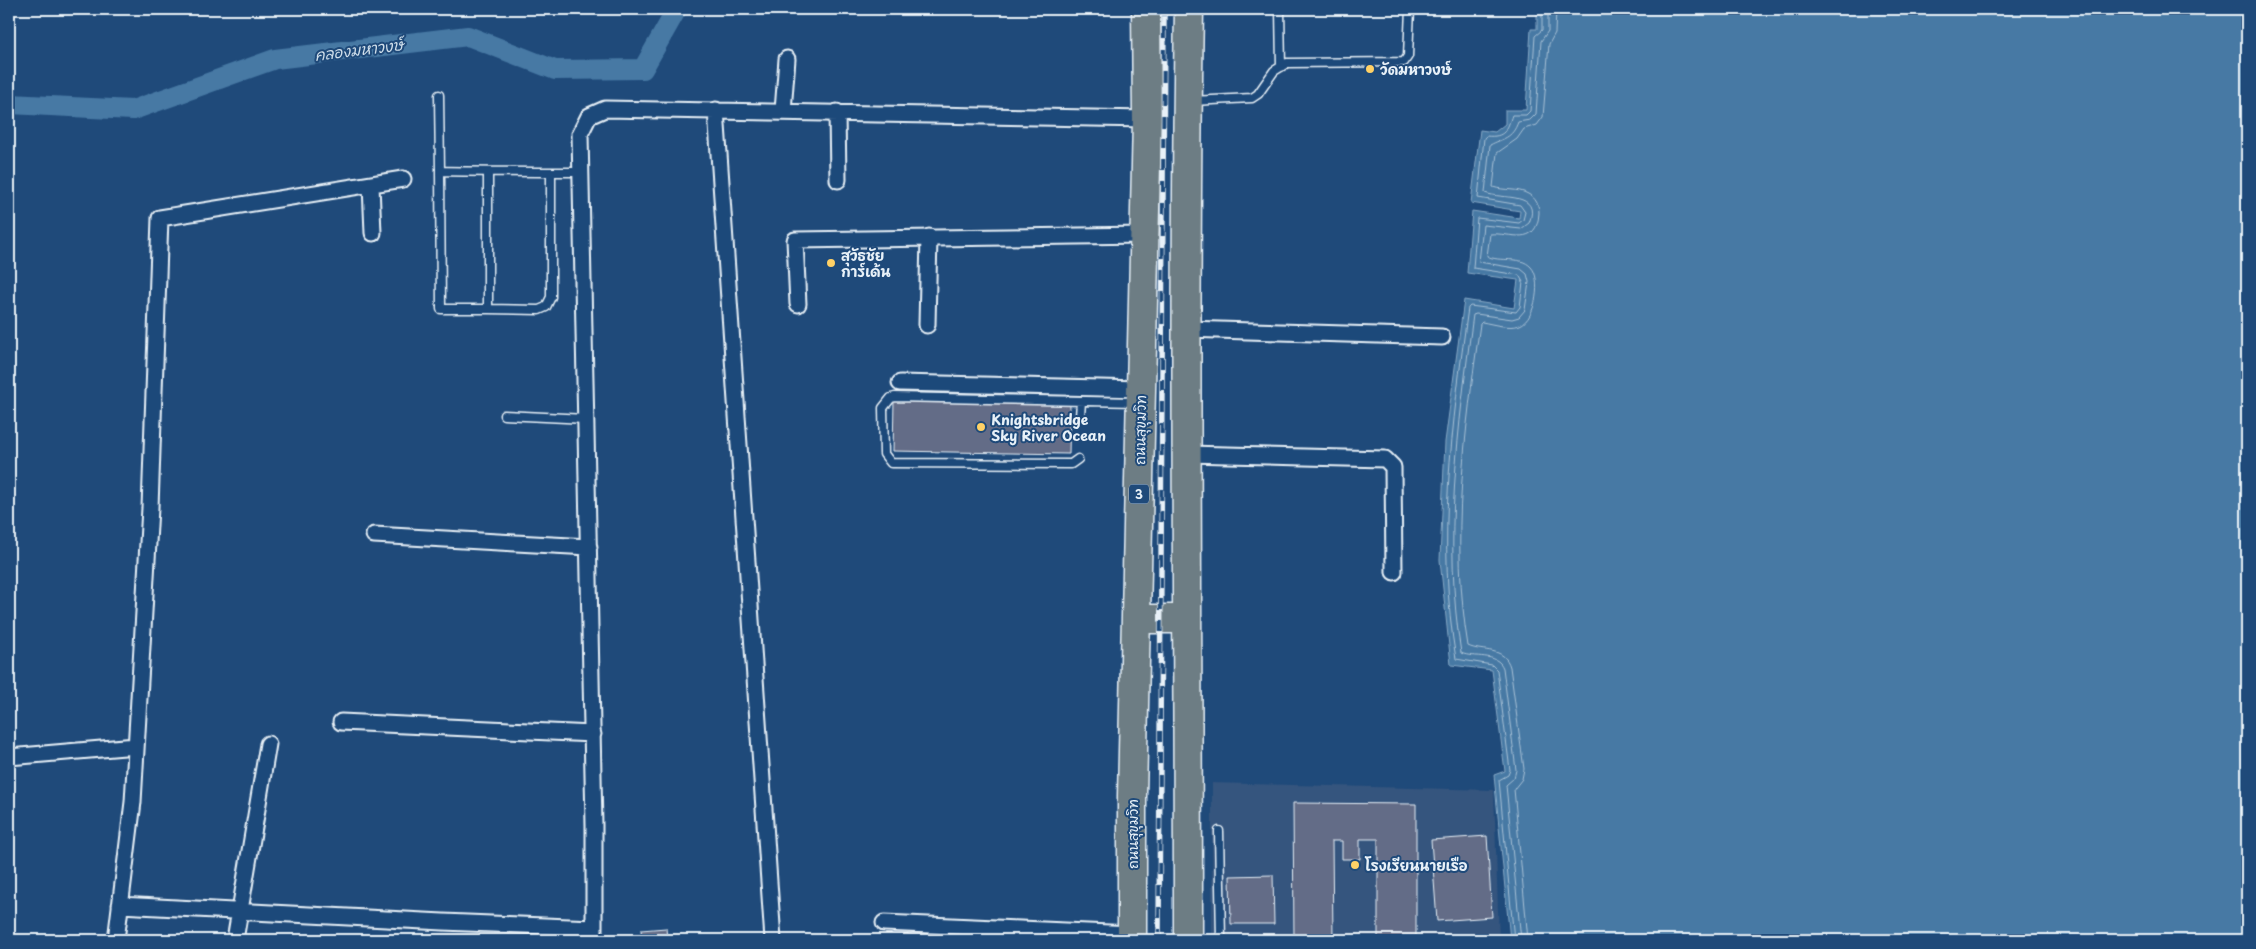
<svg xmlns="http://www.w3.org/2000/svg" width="2256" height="949" font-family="'Playpen Sans','Playpen Sans Thai',sans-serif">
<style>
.built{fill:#34547e}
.water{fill:#4779a4;stroke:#87a9c6}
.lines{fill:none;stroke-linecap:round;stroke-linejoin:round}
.shore{stroke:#a8c1d6;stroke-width:1}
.canal{stroke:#4779a4;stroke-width:20}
.building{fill:#646c87;stroke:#e8f1f8}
.lane-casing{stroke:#e8f1f8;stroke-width:11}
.street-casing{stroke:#e8f1f8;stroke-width:19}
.highway-casing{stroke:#e8f1f8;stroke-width:31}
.lane{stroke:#1f4a7a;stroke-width:8}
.street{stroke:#1f4a7a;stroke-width:15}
.highway{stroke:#6d7d84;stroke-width:28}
.rail-casing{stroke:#e8f1f8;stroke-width:5.5}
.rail{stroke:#1f4a7a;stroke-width:4;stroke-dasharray:11;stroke-linecap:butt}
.poi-dot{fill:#ffd166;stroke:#1f4a7a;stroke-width:2}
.labels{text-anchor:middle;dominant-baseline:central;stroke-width:4;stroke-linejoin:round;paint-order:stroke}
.shield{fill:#1f4a7a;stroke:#acbfd2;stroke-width:1}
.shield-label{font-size:12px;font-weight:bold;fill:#e8f1f8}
.poi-label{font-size:14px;font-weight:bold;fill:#e8f1f8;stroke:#1f4a7a;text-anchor:start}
.street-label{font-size:14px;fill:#e8f1f8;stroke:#1f4a7a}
.water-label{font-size:15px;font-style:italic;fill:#d0dfeb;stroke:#1f4a7a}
</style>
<rect width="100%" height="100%" fill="#1f4a7a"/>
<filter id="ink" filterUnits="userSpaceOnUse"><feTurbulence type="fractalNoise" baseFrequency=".02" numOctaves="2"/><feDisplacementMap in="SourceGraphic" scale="10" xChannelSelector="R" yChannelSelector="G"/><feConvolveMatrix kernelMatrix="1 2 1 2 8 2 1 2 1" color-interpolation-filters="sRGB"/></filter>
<g filter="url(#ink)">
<path class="built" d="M1212,783L1494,790L1499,940H1212Z"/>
<path class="water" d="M1537,9H2247V940H1510L1494,775L1505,771L1492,670L1451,665L1440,560L1445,442L1464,300L1514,308L1518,280L1467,273L1472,211L1519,218L1520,211L1471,203L1480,130L1495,132L1505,124V110H1526L1531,29H1537Z"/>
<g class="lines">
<path class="shore" d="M1514,940L1499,780L1508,775L1510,770L1497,670L1492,665L1456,659C1436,542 1452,425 1468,308L1470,306L1516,312L1520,307L1523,282L1519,275L1473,268L1477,218L1519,223L1523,220L1525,212L1520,205L1478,198L1484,138L1486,136C1505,138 1507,130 1512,115H1526L1530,111L1535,36L1542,30V9
M1521,940L1506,785L1514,778L1516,770L1503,668C1497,652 1474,659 1461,653C1443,541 1458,427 1473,315L1476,314L1512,319L1519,317L1525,310L1529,282L1527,274L1521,269L1479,262L1483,225L1521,229L1529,223C1542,191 1502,200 1485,193L1490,145C1503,138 1512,139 1518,122L1530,120L1536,114L1541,41L1548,31V9
M1528,940L1514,789L1522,779L1524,769L1510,667C1504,646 1483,653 1468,646C1450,539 1465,431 1480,324L1482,322C1493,324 1509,329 1520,325C1536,319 1542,278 1531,267C1520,255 1500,263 1487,256L1490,234C1510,232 1537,248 1539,213C1539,205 1536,198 1528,194C1518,188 1504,191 1493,187L1497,153L1517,139L1524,129L1537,125L1543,117L1549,44L1555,33L1556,9"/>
<path class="canal" d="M9,104L133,110L275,59L468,36L555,70L643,69L677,9"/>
</g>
<path class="building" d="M894,401L1070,404L1069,454L893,451Z
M1293,803L1416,804V940H1378V839H1360V859H1342V841H1332L1333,940H1294Z
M1487,836L1492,917L1437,921L1431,840Z
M1273,875L1274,924H1231L1230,876Z
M666,928L667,940H642L641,930Z"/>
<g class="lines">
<defs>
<path id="lane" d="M1280,9L1281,67
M439,95L440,171
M1192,101L1252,98L1258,94L1274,71L1287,63L1404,62L1408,56L1410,9
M488,172V309H441L440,171C487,172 534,172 581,172
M488,309L539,310L546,307L551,297V172
M504,415L586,419
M1080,417L1081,401
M1078,459L1071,464L891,463L884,454L883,408L891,398L895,397L1136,402
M1219,831L1221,940"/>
<path id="street" d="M716,110L773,940
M783,111L787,59
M837,112L838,180
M371,185L373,233
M798,304L795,240L1144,235
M927,325L929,237
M1186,329L1442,337
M900,383L1141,389
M1187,454L1385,459L1393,467L1394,572
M374,535L589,547
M341,722L593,734
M9,757L136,746
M120,905L443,922L594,928
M884,923L1132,934
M116,940L133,802L150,508L160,218L403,179
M235,940L268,744
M594,940V825L580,134L589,116L605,109L1147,119"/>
<path id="highway" d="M1136,619H1187
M1132,940V796L1147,119L1146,9
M1188,940C1188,630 1184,319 1189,9"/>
</defs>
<use href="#lane" class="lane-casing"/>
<use href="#street" class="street-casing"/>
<use href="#highway" class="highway-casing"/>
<use href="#lane" class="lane"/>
<use href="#street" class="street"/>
<use href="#highway" class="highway"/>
<defs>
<path id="rail" d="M1159,940L1164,9"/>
</defs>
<use href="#rail" class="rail-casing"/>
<use href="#rail" class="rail"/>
</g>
</g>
<g class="poi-dot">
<circle cx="1370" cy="69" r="5"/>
<circle cx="831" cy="263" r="5"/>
<circle cx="981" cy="427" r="5"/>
<circle cx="1355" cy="865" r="5"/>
</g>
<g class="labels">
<rect class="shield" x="1129" y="484.5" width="20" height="19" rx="4"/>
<g class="shield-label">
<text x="1139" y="494">3</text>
</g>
<g class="poi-label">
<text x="1380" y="69">วัดมหาวงษ์</text>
<text x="841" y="255">สุวัธชัย<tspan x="841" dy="16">การ์เด้น</tspan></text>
<text x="991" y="419">Knightsbridge<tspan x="991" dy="16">Sky River Ocean</tspan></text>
<text x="1365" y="865">โรงเรียนนายเรือ</text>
</g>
<g class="street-label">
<text transform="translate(1140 430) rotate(-89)">ถนนสุขุมวิท</text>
<text transform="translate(1132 834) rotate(-90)">ถนนสุขุมวิท</text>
</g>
<g class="water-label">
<text transform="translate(359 49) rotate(-7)">คลองมหาวงษ์</text>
</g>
</g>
<rect width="2256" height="949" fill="none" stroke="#1f4a7a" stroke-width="30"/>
<rect x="15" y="15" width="2226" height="919" fill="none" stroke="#e8f1f8" stroke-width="2" filter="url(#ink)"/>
</svg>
